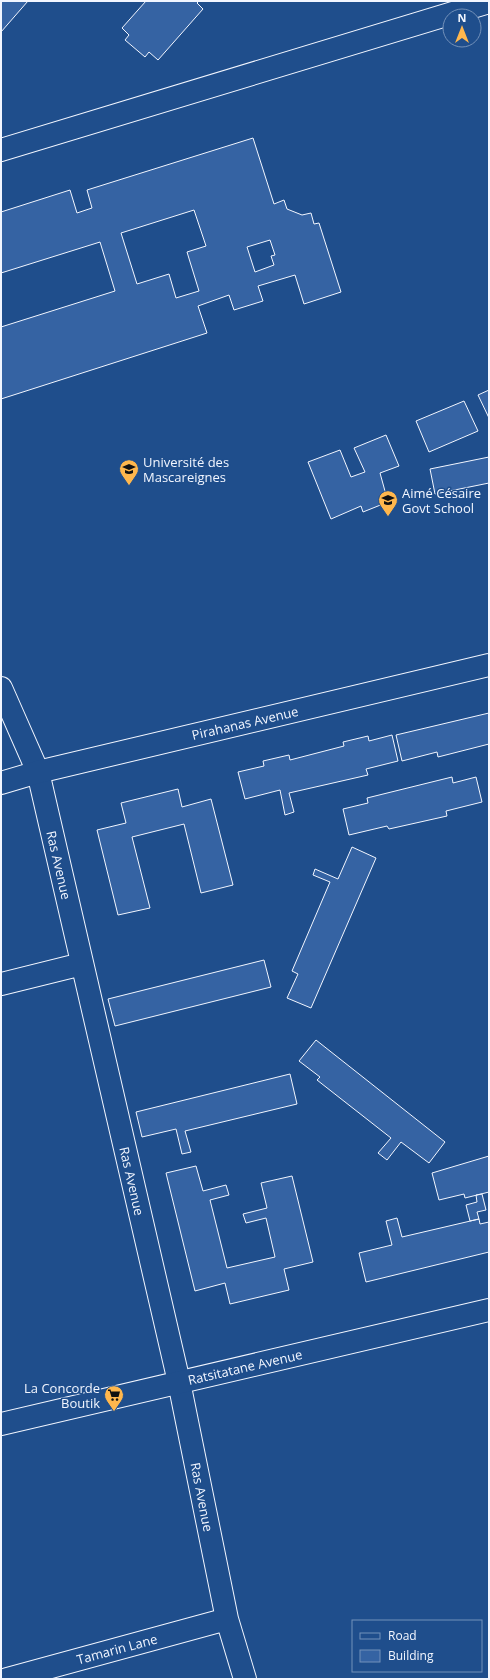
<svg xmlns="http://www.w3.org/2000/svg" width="490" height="1680" font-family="'Open Sans',sans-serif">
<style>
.building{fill:#3563a3;stroke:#f2f6ff;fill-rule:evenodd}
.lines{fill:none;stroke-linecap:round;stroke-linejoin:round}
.street-casing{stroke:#f2f6ff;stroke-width:24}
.secondary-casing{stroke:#f2f6ff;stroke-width:24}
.street{stroke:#1f4e8c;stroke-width:22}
.secondary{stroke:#1f4e8c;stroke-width:22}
.labels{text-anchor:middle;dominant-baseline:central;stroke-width:3;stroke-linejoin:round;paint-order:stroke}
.poi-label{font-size:13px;fill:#f2f6ff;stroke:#1f4e8c;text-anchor:start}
.street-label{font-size:13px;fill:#f2f6ff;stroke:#1f4e8c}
</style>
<rect width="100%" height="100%" fill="#1f4e8c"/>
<path class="building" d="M1,1H28L1,32Z
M146,1H199L197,3L203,9L158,60L149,52L145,57L125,40L129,35L122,28Z
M253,138L274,204L284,200L287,209L302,215L311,213L314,224L319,223L341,292L304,304L295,275L258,286L263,301L234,310L229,295L198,306L207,333L1,399V327L115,291L100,242L1,273V212L70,190L77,213L92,208L87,190ZM194,210L206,246L187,252L199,291L176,298L169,274L137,284L121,233ZM270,240L275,255L271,256L274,265L255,272L247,247Z
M489,390V418L478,395Z
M464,401L478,431L429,452L416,421Z
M386,435L399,466L380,473L388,502L363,512L361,506L331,519L308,462L340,450L351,477L365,472L354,448Z
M489,457V483L435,494L430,469Z
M489,713V744L438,757L437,752L402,761L396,735Z
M392,735L398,761L366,769L368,775L289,793L294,812L285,815L280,790L245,799L238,772L264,766L263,761L289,755L290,760L344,746L343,742L368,736L369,741Z
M452,777L453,783L476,777L482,802L446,811L447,816L389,829L387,826L349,835L343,809L368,803L367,798Z
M178,789L182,807L211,799L233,885L201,893L184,824L132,837L150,908L118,915L97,830L126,823L121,803Z
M352,847L376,858L311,1008L287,998L298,974L292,971L330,882L313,875L315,869L338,879Z
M264,960L271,987L115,1026L108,999Z
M316,1040L445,1142L429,1163L401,1142L387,1160L378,1153L391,1138L317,1080L320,1077L299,1061Z
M290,1074L297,1104L185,1131L191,1152L182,1154L176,1129L142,1137L136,1112Z
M489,1156V1192L465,1198L464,1194L439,1200L432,1173Z
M196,1166L203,1191L226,1185L229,1195L210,1200L227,1268L275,1257L266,1218L246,1223L243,1214L267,1208L261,1183L292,1176L313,1262L284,1269L289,1290L230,1304L225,1283L195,1291L166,1173Z
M482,1194L486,1210L477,1212L479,1219L470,1221L466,1205L477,1202L476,1195Z
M397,1218L402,1237L479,1219L480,1224L489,1222V1252L366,1282L359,1253L392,1245L386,1221Z"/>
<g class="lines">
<defs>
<path id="street" d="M1,150L489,2
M1,688L38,772L179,1382L227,1619L245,1679
M1,984L82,964
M7,1679L227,1619"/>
<path id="secondary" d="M1,783L38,772L489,665
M1,1424L489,1310"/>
</defs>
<use href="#street" class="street-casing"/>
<use href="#secondary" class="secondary-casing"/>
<use href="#street" class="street"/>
<use href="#secondary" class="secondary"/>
</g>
<defs>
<symbol id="university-pin" viewBox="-11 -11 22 30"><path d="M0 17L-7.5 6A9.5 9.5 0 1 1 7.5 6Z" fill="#ffb74d" stroke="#1f4e8c"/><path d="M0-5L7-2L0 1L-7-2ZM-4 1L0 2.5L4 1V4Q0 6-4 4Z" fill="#111"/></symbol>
<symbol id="school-pin" viewBox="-11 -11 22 30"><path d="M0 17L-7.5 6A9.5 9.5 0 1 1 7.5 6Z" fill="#ffb74d" stroke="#1f4e8c"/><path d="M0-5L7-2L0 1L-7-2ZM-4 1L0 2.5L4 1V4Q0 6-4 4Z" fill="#111"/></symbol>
<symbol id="supermarket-pin" viewBox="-11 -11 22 30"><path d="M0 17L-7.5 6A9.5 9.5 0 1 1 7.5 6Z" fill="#ffb74d" stroke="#1f4e8c"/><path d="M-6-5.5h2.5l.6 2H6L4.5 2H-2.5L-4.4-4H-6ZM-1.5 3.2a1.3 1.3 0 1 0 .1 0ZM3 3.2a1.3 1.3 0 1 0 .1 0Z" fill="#111"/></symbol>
</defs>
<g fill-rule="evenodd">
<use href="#university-pin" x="118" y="458" width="22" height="30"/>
<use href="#school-pin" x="377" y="489" width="22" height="30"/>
<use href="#supermarket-pin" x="103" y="1384" width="22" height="30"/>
</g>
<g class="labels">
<g class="poi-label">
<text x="143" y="462">Université des<tspan x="143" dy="15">Mascareignes</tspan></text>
<text x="402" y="493">Aimé Césaire<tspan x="402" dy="15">Govt School</tspan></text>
<text x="100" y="1388" text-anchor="end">La Concorde<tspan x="100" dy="15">Boutik</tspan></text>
</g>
<g class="street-label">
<text transform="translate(245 723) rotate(-13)">Pirahanas Avenue</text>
<text transform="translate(59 865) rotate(77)">Ras Avenue</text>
<text transform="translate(132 1181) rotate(77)">Ras Avenue</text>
<text transform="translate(245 1367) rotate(-13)">Ratsitatane Avenue</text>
<text transform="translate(202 1497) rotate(79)">Ras Avenue</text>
<text transform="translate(117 1649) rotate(-15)">Tamarin Lane</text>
</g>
</g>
<rect width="490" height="1680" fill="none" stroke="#f2f6ff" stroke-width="4"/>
<rect x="352" y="1620" width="130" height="52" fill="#1f4e8c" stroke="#7391ba"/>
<rect x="360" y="1633" width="20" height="6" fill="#1f4e8c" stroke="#7391ba"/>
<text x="388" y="1640" font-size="12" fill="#f2f6ff">Road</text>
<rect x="360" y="1650" width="20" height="12" fill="#3563a3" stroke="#7391ba"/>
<text x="388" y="1660" font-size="12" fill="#f2f6ff">Building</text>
<g transform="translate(462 28)"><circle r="19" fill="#1f4e8c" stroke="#7391ba"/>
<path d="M0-3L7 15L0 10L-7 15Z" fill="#ffb74d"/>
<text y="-6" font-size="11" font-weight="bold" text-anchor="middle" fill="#f2f6ff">N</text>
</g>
</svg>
